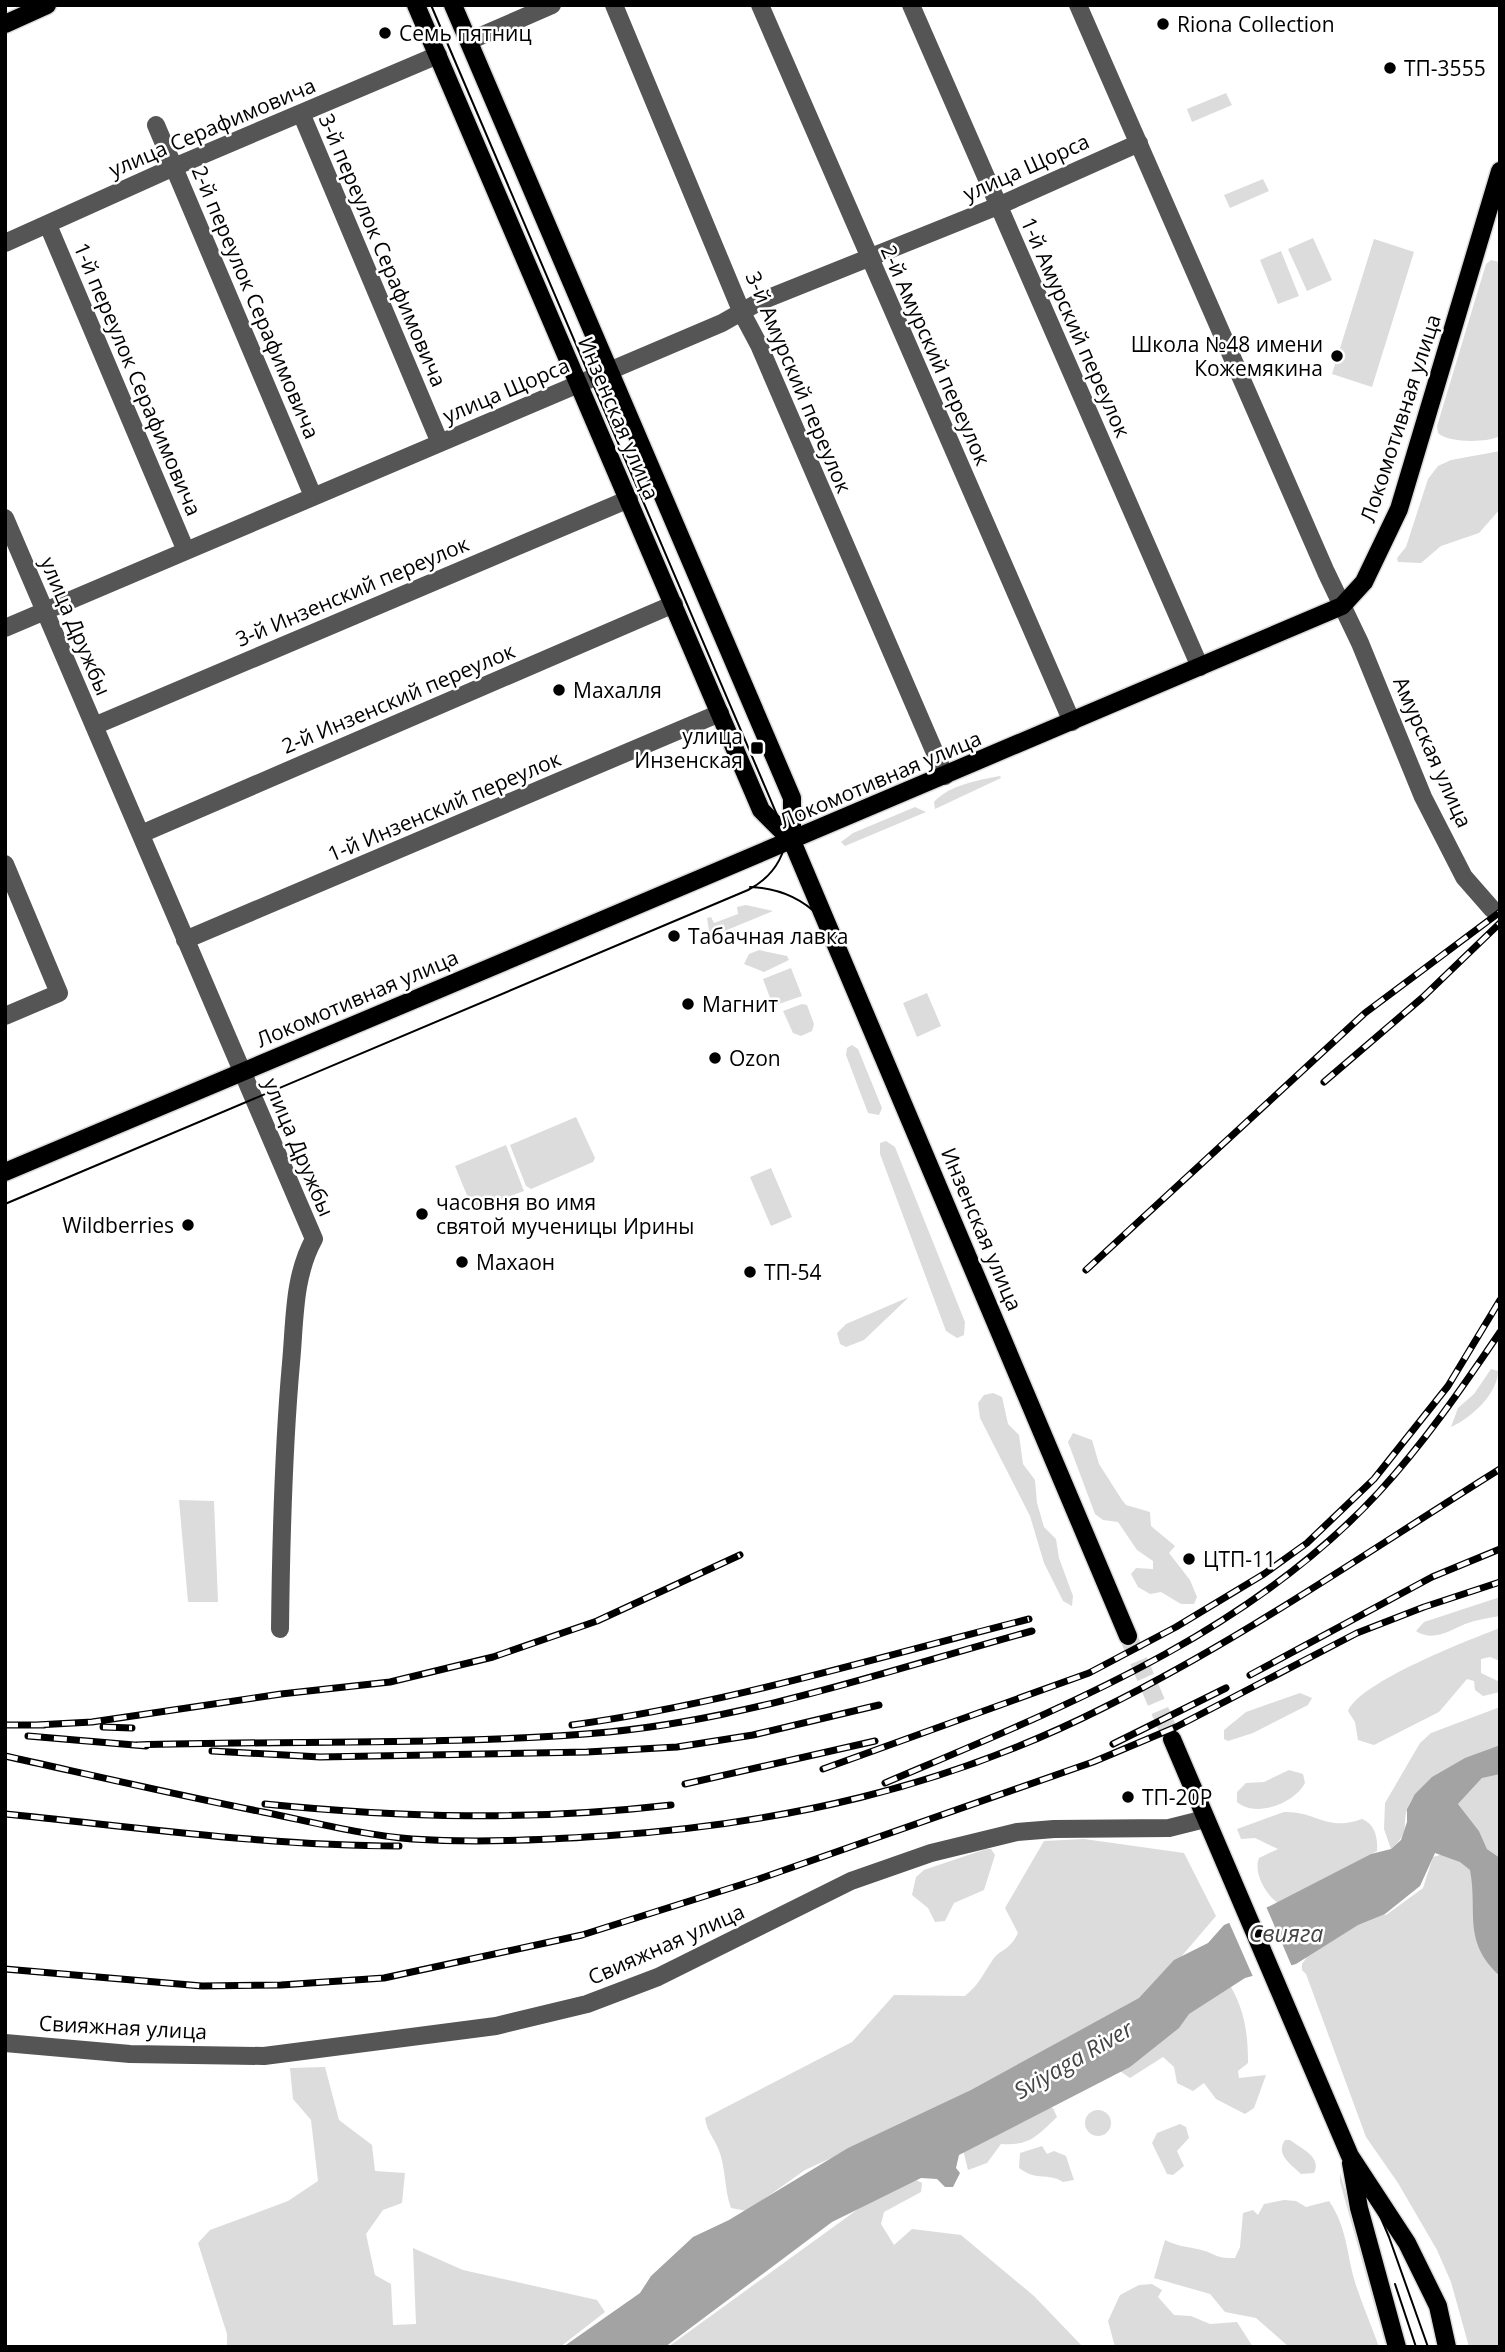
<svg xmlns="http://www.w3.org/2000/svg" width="1505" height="2352" font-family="'Open Sans',sans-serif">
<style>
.green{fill:#dcdcdc}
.water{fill:#a3a3a3}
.pier{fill:#fff}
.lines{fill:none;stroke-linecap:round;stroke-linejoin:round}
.major-tunnel{stroke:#d9d9d9;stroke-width:18;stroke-dasharray:18 9;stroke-linecap:butt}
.major-casing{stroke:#dbdbdb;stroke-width:21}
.minor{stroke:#555;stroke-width:18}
.major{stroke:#000;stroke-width:18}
.tram{stroke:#000;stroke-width:2}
.rail-casing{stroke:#000;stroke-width:7}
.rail{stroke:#fff;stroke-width:4.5;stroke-dasharray:13;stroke-linecap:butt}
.poi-dot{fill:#000;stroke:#fff;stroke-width:2.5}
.labels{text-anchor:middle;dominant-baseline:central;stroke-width:5;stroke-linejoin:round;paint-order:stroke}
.poi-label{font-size:21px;fill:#000;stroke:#fff;text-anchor:start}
.street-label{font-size:21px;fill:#000;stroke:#fff}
.water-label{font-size:23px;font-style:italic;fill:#444;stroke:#fff}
</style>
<rect width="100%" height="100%" fill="#fff"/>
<path class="green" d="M1226,93L1232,105L1192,122L1187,109Z
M1263,179L1269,191L1230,208L1224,195Z
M1313,238L1332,280L1307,291L1288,249Z
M1374,239L1414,252L1372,387L1332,374Z
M1281,251L1299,296L1278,304L1260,260Z
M1491,260L1500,262V436C1487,443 1448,443 1438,433L1437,426L1486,264Z
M1500,451V509L1479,533L1441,546L1421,563L1398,562L1397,558L1406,547L1428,479L1438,466L1451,460Z
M1000,776L1001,778L935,809L934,802C949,785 979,780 1000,776Z
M915,807L926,812L845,846L841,842L853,833Z
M746,905L773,911L710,937L707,918L711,917L714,923L738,914L737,907Z
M759,950L787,956L789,960L764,972L744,964L749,954Z
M791,968L802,996L773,1006L763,979Z
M927,993L941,1026L917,1037L903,1003Z
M802,1004L807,1005L814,1024L812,1031L801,1036L793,1033L783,1011Z
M852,1045L858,1049L882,1108L879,1115L868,1113L846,1055L847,1048Z
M576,1117L595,1158L593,1162L531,1189L526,1186L510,1145Z
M886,1141L895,1147L965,1322L964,1335L957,1338L946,1331L880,1154V1143Z
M506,1145L524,1191L473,1210L455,1166Z
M771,1168L792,1217L771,1226L750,1177Z
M909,1297L864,1340L846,1347L840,1344L837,1333L846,1324Z
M1491,1369L1498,1371C1498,1394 1470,1419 1451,1427L1458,1408L1474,1394Z
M993,1393L1002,1397L1008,1424L1019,1435L1023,1464L1035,1480L1037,1503L1044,1527L1056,1539L1059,1558L1073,1596L1072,1606L1063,1601L1044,1563L1030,1516L980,1418L978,1403L984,1395Z
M1073,1433L1092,1440L1099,1464L1122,1500L1126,1505L1150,1512L1151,1526L1175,1546L1169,1553L1190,1580L1197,1597L1194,1604H1181L1161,1592L1150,1594L1138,1587L1131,1574L1136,1568L1153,1569V1561L1137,1550L1118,1522L1103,1520L1095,1514L1068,1442Z
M179,1500L214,1501L218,1602H188Z
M1500,1597V1616C1488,1618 1476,1620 1465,1624C1449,1631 1433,1642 1416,1631L1424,1622Z
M1500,1628V1661L1490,1657L1481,1659V1673L1500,1682V1692L1483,1696L1475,1690L1474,1681L1467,1679L1439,1712L1374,1745L1358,1740L1355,1722L1348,1711C1360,1682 1468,1640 1500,1628Z
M1300,1693L1312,1698L1308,1705L1253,1733L1228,1741L1224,1739V1730L1246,1712Z
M1500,1707V1745C1472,1755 1422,1777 1409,1805C1400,1823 1413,1830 1391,1849L1384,1829L1385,1803L1420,1743L1431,1733Z
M1289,1770L1303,1774L1305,1783C1294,1804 1255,1818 1237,1802V1792L1246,1783L1264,1782Z
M1491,1774H1500V1858L1487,1849L1479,1831L1458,1804L1482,1778Z
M1284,1812C1316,1811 1327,1832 1362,1819C1375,1824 1378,1838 1377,1851L1278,1903C1266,1895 1253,1873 1259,1858L1278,1849L1255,1838L1241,1839L1237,1829Z
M1084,1839L1184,1853L1216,1916L1145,1999L939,2109L805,2170L747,2211L731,2208C724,2189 726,2166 718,2148C713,2137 707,2131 705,2118L852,2042L894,1995L965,1996C981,1982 981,1977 992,1961C1000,1948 1008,1953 1018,1933L1005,1908L1044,1841Z
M986,1849H991L995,1855L984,1890L954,1903L945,1921L935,1922L928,1908L912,1895L916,1877L924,1870Z
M1443,1854L1470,1864L1500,1966V2347H1469L1451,2282L1437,2250L1398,2183L1366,2137L1306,1974L1302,1970V1964L1309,1954L1377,1912L1386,1915L1423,1888L1433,1857Z
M1226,1979C1244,2006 1248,2031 1248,2063L1238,2071L1239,2078L1266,2075L1254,2108L1245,2114L1216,2099L1204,2083L1193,2091L1177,2083L1174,2067L1163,2057L1130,2078L1117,2069Z
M325,2067L339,2120L372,2145L375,2171L405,2173L402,2203L383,2210L366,2234L375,2275L391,2284L393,2325L416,2324L413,2248L463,2270L597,2300L605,2312L560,2347H227V2334L198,2243L210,2230L288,2201L318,2181L311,2120L293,2099L290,2068Z
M1042,2105L1053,2108L1057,2117C1037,2136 1030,2146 1001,2144L987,2163L968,2170L963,2150L1025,2121Z
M1085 2123a13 13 0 1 1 26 0a13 13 0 1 1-26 0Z
M1180,2124L1186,2127L1189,2138L1177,2151L1184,2166L1173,2175L1167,2174L1152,2143L1157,2133Z
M1285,2140H1290C1302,2149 1322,2157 1314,2173L1301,2174C1291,2164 1275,2155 1285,2140Z
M1042,2146L1047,2154L1054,2151L1066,2156L1074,2180L1063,2182C1047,2172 1038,2182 1019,2168L1020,2153Z
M1340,2173L1376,2292L1386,2347L1340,2182Z
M910,2177L922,2183L921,2192L884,2212L881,2224L894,2245L912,2229L961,2235L1034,2296L1083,2347H668L876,2196Z
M1284,2200L1296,2201L1306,2207L1329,2201C1346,2225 1347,2253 1354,2279C1361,2302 1371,2324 1379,2347H1289L1256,2318L1225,2312L1210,2294L1154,2278L1165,2240C1177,2246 1184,2246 1197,2249C1214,2252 1214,2259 1235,2258L1240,2247L1243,2213L1253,2210L1258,2215L1264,2204Z
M1152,2284L1162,2290L1158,2297L1174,2315L1191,2316L1210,2324L1237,2322L1253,2347H1115L1108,2321L1120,2295L1139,2285Z"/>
<path class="water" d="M1500,1745V1774L1482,1778L1458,1804L1479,1831L1487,1849L1500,1858V1976C1462,1941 1478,1913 1470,1870L1460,1862L1435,1853L1420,1886L1385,1914L1358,1925L1296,1964L1245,1978L1189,2014L1179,2028L1130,2067L959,2155L956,2168L960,2173L953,2187H945L937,2179L921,2178L832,2222L665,2347H563L640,2293L651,2276L693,2237L729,2220L848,2148L971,2090L1139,1998L1174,1960L1208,1943L1224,1925L1270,1906L1371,1854L1391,1849L1401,1840L1407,1822V1809L1415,1794L1432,1777L1465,1758Z"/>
<path class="pier" d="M1265,1904L1293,1969L1254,1979L1228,1920Z"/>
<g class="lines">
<path class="major-tunnel" d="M1128,1636L1172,1739"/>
<defs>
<path id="major" d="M416,5L761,810L792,841
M453,5L792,798V841L1128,1636
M5,24L47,5
M5,1172C451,984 897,797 1342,606L1364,582L1399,509L1500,171
M1172,1739L1350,2156L1407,2243L1438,2306L1447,2347
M1351,2163L1359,2208L1397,2347"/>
</defs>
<use href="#major" class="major-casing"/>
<path class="minor" d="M614,5L742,313L759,345L945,776
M760,5L1072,722
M911,5L1200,667
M1078,5L1326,572L1360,643L1423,797L1464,877L1492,909
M469,41L552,5
M301,113L440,443
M156,125L313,496
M48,225L186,551
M5,243L174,167L438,55
M5,518L314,1239C293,1277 295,1321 291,1363C283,1452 281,1540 280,1629
M5,628L722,323L759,302L998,206L1139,143
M94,726L629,499
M141,834L674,604
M5,864L59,993L5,1016
M185,940L720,713
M5,2043L130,2054L264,2056L496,2026L587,2004L658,1977L851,1881L931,1853L1017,1832L1054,1829L1169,1828L1205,1819"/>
<use href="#major" class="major"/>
<path class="tram" d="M431,5L936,1187L1124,1638
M750,887C776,888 800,897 819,916
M5,1204L748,890C771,878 784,860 787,834
M1178,1737L1389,2237L1428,2347
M1395,2284L1416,2347"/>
<defs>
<path id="rail" d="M1324,1082L1422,998L1500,923
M1086,1270L1365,1013L1500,912
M1250,1675L1432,1577L1500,1549
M5,1725H44
M36,1725L92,1722L281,1694L390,1682L493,1657L597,1621L740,1555
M572,1725C726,1704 878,1657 1029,1619
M103,1727L132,1728
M28,1736L146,1746
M1113,1744L1226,1688
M137,1745C294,1740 453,1746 609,1732C753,1718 893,1669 1032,1631
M212,1751L320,1757L587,1752L677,1747L753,1735L879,1705
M5,1756C91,1775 177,1795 263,1812C312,1822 362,1835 412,1839C476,1843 540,1840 604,1836C781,1824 944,1788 1103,1708C1241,1640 1370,1550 1500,1469
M823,1769L1089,1673L1176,1627L1264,1574L1307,1543L1374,1479L1448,1386L1500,1300
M885,1783C1061,1708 1246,1636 1379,1492C1424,1443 1462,1388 1500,1332
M685,1784L875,1741
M265,1804C404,1818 532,1821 671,1805
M5,1814C136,1827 268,1846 399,1846
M5,1969L202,1986L281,1985L384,1978L582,1935L756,1880L1093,1762L1176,1727L1357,1633L1424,1607L1500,1582"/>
</defs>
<use href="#rail" class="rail-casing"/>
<use href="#rail" class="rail"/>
</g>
<g class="poi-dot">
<circle cx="1163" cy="24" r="7"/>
<circle cx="385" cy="33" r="7"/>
<circle cx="1390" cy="68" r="7"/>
<circle cx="1337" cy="356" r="7"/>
<circle cx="559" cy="690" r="7"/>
<rect x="750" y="741" width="14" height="14" rx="3.5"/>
<circle cx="674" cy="936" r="7"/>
<circle cx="688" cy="1004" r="7"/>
<circle cx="715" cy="1058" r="7"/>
<circle cx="422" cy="1214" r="7"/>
<circle cx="188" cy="1225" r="7"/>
<circle cx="462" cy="1262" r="7"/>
<circle cx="750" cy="1272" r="7"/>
<circle cx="1189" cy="1559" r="7"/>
<circle cx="1128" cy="1797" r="7"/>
</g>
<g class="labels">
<g class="poi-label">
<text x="1177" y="24">Riona Collection</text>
<text x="399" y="33">Семь пятниц</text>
<text x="1404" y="68">ТП-3555</text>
<text x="1323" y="344" text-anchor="end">Школа №48 имени<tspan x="1323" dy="24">Кожемякина</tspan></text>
<text x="573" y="690">Махалля</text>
<text x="743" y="736" text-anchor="end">улица<tspan x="743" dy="24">Инзенская</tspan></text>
<text x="688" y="936">Табачная лавка</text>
<text x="702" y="1004">Магнит</text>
<text x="729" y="1058">Ozon</text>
<text x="436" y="1202">часовня во имя<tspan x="436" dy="24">святой мученицы Ирины</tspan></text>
<text x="174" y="1225" text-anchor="end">Wildberries</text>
<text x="476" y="1262">Махаон</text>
<text x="764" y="1272">ТП-54</text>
<text x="1203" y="1559">ЦТП-11</text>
<text x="1142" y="1797">ТП-20Р</text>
</g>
<g class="street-label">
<text transform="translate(212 127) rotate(-23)">улица Серафимовича</text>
<text transform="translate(1026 167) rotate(-24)">улица Щорса</text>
<text transform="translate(383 250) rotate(67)">3-й переулок Серафимовича</text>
<text transform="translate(256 302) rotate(67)">2-й переулок Серафимовича</text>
<text transform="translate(1076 327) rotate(66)">1-й Амурский переулок</text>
<text transform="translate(936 355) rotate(66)">2-й Амурский переулок</text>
<text transform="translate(138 379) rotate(67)">1-й переулок Серафимовича</text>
<text transform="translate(799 382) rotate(67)">3-й Амурский переулок</text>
<text transform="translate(506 390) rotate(-23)">улица Щорса</text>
<text transform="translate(619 418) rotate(67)">Инзенская улица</text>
<text transform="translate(1400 418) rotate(-72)">Локомотивная улица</text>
<text transform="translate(352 591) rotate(-23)">3-й Инзенский переулок</text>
<text transform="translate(76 626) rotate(67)">улица Дружбы</text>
<text transform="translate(398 698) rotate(-23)">2-й Инзенский переулок</text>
<text transform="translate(1433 752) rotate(66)">Амурская улица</text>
<text transform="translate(880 779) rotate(-23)">Локомотивная улица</text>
<text transform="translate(444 806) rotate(-23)">1-й Инзенский переулок</text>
<text transform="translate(357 998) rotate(-23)">Локомотивная улица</text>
<text transform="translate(299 1147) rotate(67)">улица Дружбы</text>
<text transform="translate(982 1229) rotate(67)">Инзенская улица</text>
<text transform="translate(666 1944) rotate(-24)">Свияжная улица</text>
<text transform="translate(123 2027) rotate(3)">Свияжная улица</text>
</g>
<g class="water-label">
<text x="1286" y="1933">Свияга</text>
<text transform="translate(1073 2059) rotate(-30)">Sviyaga River</text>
</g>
</g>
<rect width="1505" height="2352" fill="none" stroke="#000000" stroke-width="14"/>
</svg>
